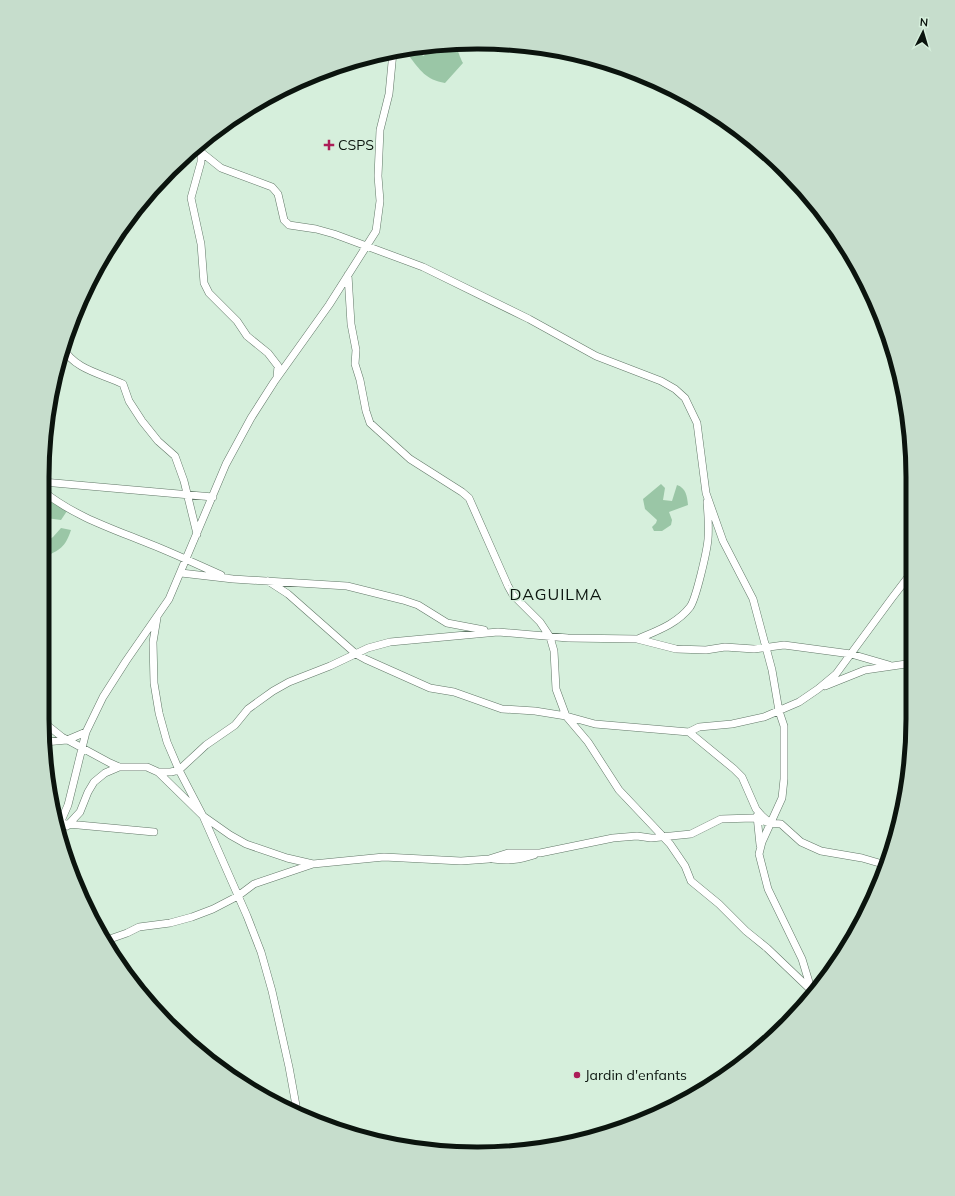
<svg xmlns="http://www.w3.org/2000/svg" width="955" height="1196" font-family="Mulish,sans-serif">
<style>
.green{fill:#9ac6a6}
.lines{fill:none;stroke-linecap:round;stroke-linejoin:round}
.street-casing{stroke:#617767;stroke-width:8}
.street{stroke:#fff;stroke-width:7}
.poi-dot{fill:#ac1d58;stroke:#d6efdc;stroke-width:1.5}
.labels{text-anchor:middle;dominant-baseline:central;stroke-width:3;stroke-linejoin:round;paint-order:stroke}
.poi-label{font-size:14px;fill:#0b140e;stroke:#d6efdc;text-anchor:start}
.quarter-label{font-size:16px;letter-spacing:1px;fill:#0b140e;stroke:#d6efdc}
.rim{fill:none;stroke:#0b140e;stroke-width:5}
</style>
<rect width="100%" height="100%" fill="#d6efdc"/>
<path class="green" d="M445,45C459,44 457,52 463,63L445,83C426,80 420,70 409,56L416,52L424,56L428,46L437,51Z
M661,484L665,488L663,500L672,501L677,485C686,488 687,496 688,505L669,512L672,520L671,525L662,531H654L652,527L656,523L657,520L645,509L643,499Z
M44,499L55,501L69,508L61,520L46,518L43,519V500Z
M61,528L71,530C65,548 60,549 44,558L43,564V544L53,537Z"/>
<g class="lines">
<defs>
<path id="street" d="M199,144L201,152V162L191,198L201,244L204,283L209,293L237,321L247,336L268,353L278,366L277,377
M201,152L221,168L272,187L278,194L284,220L289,225L316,229L334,234L423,267L529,319L596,356L661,381L675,389L685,398L697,423L706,493L723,541L753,599L772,670L779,711L784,726V779L782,798L762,842L759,854L768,889L802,959L812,992
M348,275L351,324L356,350L355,364L360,380L366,411L370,423L410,459L462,492L469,498L508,586L513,595L540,622L550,637L554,651L556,689L566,716L588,742L619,790L670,844L685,866L691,881L719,904L746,931L767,948L812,991
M63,348C75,370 103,374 123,384L129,401L142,421L158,441L175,456L184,481L197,534
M43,482L213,497
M43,491C72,515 110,528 145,542C171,552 196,564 221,575
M181,573L233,579L347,586L403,600L418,605L447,623L484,630
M268,581L288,594L356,654L365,659L430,688L454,692L502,709L535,711L566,716L595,724L689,732L734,769L742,777L756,809L762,816L770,823L781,824L801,842L821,851L862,858L886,865
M157,618L153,642L154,683L159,713L167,742L179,770L203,816L247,916L261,952L272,991L289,1067L297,1111
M638,639C656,631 677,624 690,607C696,599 707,551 708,539C709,527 708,514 707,502
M825,686L865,670L913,663
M42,721L62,737L110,763L119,767H147L158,772L203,816L230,835L246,844L287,858L313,864L384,857L461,861L489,859L508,853H540L613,838L637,836L651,838L691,834L721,819L753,818L770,823
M689,732L699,727L732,724L764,717L799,702L818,689L836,674L892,598L912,572
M45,742L67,740L86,732
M158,772H171L179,770L206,745L235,725L248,709L273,691L289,682L330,666L368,648L390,642L498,632L568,638L637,639L676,649L706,650L725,647L754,649L784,645L851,654L889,665
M757,816L760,845
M57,823L154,832
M67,826L80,812L88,792L94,782L105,773L119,767
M57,830L68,805L86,732L103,697L126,661L169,599L226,464L251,418L274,382L329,305L376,231L380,201L378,176L380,130L389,94L393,52
M493,859C509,861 518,860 534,855
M104,941L127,933L139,927L170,923L192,917L213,909L238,896L254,884L313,864"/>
</defs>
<use href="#street" class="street-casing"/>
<use href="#street" class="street"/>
</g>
<g class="poi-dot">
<path d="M327 139h4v4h4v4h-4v4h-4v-4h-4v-4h4z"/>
<circle cx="577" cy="1075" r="4"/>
</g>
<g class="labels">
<g class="poi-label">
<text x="338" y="145">CSPS</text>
<text x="585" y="1075">Jardin d'enfants</text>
</g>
<g class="quarter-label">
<text x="556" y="594">DAGUILMA</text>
</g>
</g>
<path d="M0 0H955V1196H0ZM477 49H478A428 428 0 0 1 906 477V719A428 428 0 0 1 478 1147H477A428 428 0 0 1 49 719V477A428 428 0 0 1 477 49Z" fill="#c6ddcc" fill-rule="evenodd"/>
<path class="rim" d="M477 49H478A428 428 0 0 1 906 477V719A428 428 0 0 1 478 1147H477A428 428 0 0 1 49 719V477A428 428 0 0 1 477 49Z"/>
<g transform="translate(923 32) rotate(5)" stroke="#d6efdc" stroke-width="3" paint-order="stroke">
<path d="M0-3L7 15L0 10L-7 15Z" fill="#0b140e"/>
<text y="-6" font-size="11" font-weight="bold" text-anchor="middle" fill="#0b140e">N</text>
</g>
</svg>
